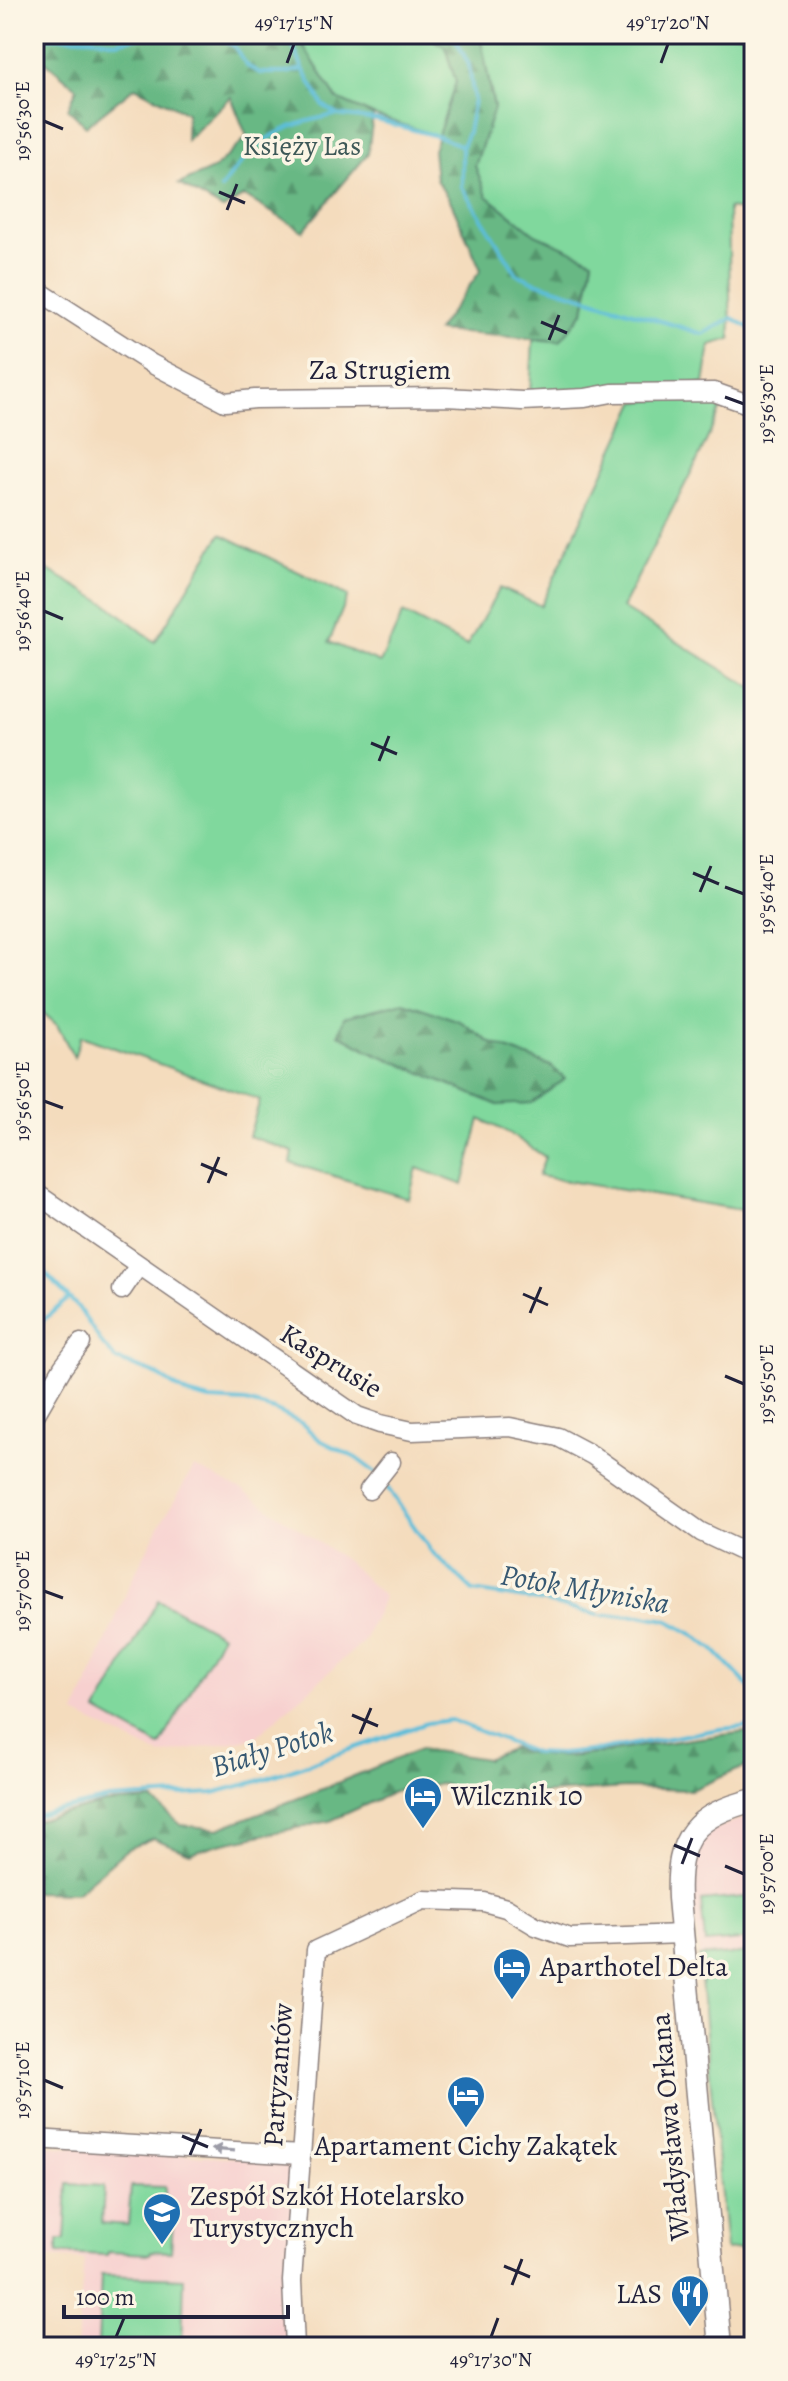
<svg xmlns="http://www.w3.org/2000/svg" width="788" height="2381" font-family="Alegreya,serif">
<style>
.built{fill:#f7d0cf}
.green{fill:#80d89d;stroke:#517d6c;stroke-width:2;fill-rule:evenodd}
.forest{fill:url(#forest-firs);stroke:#456d60;stroke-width:2}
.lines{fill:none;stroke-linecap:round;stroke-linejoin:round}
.stream{stroke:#5bbdd9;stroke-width:4}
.minor-casing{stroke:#8b7f7c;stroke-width:21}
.tertiary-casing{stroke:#8b7f7c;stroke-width:25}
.minor{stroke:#fff;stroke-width:18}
.tertiary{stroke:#fff;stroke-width:22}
.oneway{fill:#9c9ca7}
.ticks{fill:none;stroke:#22223b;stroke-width:3}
.labels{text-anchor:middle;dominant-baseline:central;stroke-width:7;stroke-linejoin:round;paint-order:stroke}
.park-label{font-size:28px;fill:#3e5958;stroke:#fcf5e5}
.street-label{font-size:28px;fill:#22223b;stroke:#fcf5e5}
.poi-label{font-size:28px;fill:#22223b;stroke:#fcf5e5;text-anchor:start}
.water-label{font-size:30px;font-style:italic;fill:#365872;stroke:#fcf5e5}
.neatline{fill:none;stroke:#22223b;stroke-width:3}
.ticks-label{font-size:20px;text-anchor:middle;fill:#22223b}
</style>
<defs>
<pattern id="forest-firs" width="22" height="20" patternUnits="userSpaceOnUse" patternTransform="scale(2)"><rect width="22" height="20" fill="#68b884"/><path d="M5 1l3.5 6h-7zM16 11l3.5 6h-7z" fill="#55956d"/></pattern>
</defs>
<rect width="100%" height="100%" fill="#fcf5e5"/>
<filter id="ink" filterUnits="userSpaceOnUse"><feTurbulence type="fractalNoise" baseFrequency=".0125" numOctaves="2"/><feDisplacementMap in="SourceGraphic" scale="16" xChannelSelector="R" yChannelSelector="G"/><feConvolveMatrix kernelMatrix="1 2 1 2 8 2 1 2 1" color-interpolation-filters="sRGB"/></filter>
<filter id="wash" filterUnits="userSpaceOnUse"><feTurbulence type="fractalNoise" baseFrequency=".006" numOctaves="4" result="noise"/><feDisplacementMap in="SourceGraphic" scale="32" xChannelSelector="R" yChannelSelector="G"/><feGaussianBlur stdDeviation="1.8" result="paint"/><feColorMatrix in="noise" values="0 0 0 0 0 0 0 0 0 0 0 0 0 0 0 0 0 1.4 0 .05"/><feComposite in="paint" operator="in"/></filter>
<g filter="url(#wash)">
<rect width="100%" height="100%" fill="#f4dcbd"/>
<path class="built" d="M194,1467L244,1491L349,1563L384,1597L364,1641L255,1738L160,1755L75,1714L133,1577L159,1526Z
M754,1816V1952L699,1957L692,1885L695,1856L706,1836L714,1830L732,1822Z
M43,2146L277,2160L294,2172L290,2347H77L84,2259L34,2257V2235Z"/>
<path class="green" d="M299,34H425L445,47L456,82L438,136L373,115L337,99L299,39Z
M480,34H754V212L728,208L731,339L710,345L704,384L530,393L533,340L560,341L584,311L593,261L535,234L487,196L475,166L494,108Z
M674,397L724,402L699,457L622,608L754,689V1212L538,1176L545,1157L509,1133L480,1119L463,1185L417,1168L409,1199L291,1163L293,1152L249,1136L260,1100L81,1036L74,1057L57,1025L34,1005V562L110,606L155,642L221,534L348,596L329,642L380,663L403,613L467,646L500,588L541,606L636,402ZM460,1021L491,1043L551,1066L498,1105L368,1050L339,1034Z
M158,1600L222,1635L160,1746L97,1711Z
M754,1896V1939L705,1943L701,1901Z
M754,1952V2247L726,2250L699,1957Z
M68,2184L104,2186L102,2223L128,2225L131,2186L165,2187L164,2219L173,2220L171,2252L151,2251L150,2254L108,2252L107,2255L58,2253V2240H65Z
M101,2275L184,2278L182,2347H98Z"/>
<path class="forest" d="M34,34H299V39L337,99L373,115L368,154L303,231L244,196L223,209L179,184L215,168L247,137L231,97L186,141L187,113L135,87L86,126L68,109L77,88L34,52Z
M425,34L480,35L494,108L475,166L487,196L535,234L593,260L584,311L560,341L437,331L481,270L451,202L436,180L433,150L456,82L445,47Z
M403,1002L460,1021L491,1043L551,1066L565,1079L532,1103L498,1105L368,1050L339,1034L344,1017Z
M754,1731V1763L691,1790L626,1788L474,1798L443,1784L407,1786L330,1821L219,1844L190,1853L153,1838L127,1849L76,1893L34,1892V1821L106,1803L153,1800L181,1825L218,1829L322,1789L420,1749L486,1759L513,1748C555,1764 593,1754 636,1747C675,1741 715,1736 754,1731Z"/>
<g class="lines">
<path class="stream" d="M212,34L234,46L247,66L260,73H286L303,69L323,105L337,115L377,120L440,137L462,146
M288,34L303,69
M453,34L469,65L474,100L468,132L462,146V187L517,274L535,282L703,334L732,318L754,330
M34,37L93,38L116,42L156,34
M221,189C253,142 278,125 335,115
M34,1262L78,1307L103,1345L117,1360L154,1373L187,1394L210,1400L246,1402L274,1410L301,1423L320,1440L356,1458L376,1473
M34,1328L69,1298
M382,1480L431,1551L473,1591L545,1602L598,1615L644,1616L667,1620L694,1635L714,1650L754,1692
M34,1816L109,1799L213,1793L255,1782L427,1723L451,1720L535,1753L560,1754L600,1750L720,1729L754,1726"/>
</g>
</g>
<g filter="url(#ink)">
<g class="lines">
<defs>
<path id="minor" d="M34,288L152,364L225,402L255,399L445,397L522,401L585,398L612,393L714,392L748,404L754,409
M34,1192L357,1416L380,1424L412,1431L510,1427L558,1437L592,1455L701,1532L754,1557
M122,1290L139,1265
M34,1417L63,1367L81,1343
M369,1490L391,1462
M34,2139L301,2155
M295,2347L292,2281L316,1950L423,1900L484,1902L506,1908L536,1926L570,1938L682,1934"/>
<path id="tertiary" d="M720,2347L679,1898C676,1836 695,1815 754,1800"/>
</defs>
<use href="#minor" class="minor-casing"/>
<use href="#tertiary" class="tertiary-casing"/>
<use href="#minor" class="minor"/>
<use href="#tertiary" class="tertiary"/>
</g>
<defs><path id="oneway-solid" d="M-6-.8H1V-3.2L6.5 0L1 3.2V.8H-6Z" transform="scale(2)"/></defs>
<use class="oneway" href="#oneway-solid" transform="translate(223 2150) rotate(-176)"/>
</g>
<path class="ticks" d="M287,63L294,44M661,63L668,44M44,121L63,129M219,192L245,203M227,210L237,184M541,322L567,333M549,340L559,315M725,397L744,404M44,611L63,619M371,743L397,754M379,761L389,736M693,873L719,884M725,887L744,894M700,892L711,866M44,1101L63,1108M201,1164L227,1175M208,1183L219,1157M523,1294L548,1305M530,1313L541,1287M725,1376L744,1384M44,1591L63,1598M352,1715L378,1726M360,1734L371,1708M674,1845L700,1856M682,1864L692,1838M725,1866L744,1874M44,2080L63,2088M182,2136L208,2147M190,2155L201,2129M504,2266L530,2277M512,2285L522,2259M116,2337L124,2318M491,2337L498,2318"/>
<defs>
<symbol id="hotel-pin" viewBox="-11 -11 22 30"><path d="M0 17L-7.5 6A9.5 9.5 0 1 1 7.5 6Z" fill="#1f6fb2" stroke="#fcf5e5"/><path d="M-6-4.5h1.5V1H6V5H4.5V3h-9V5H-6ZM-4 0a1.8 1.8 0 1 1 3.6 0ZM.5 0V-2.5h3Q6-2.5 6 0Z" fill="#fff"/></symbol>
<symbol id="school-pin" viewBox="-11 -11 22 30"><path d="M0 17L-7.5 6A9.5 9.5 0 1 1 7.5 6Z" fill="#1f6fb2" stroke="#fcf5e5"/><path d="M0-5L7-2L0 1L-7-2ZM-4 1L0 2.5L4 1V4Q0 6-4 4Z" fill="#fff"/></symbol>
<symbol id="restaurant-pin" viewBox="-11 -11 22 30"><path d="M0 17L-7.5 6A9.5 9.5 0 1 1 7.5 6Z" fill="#1f6fb2" stroke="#fcf5e5"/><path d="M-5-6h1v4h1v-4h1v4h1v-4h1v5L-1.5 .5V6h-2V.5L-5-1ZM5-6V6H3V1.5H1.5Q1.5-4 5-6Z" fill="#fff"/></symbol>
</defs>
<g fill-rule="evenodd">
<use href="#hotel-pin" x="401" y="1774" width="44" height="60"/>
<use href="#hotel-pin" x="490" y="1945" width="44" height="60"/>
<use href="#hotel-pin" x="444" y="2073" width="44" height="60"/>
<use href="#school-pin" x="140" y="2190" width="44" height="60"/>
<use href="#restaurant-pin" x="668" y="2272" width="44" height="60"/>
</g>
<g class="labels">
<g class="park-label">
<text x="302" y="146">Księży Las</text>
</g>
<g class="street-label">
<text x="380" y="370">Za Strugiem</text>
<text transform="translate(331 1361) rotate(32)">Kasprusie</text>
<text transform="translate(278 2075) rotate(-86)">Partyzantów</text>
<text transform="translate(670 2127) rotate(-95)">Władysława Orkana</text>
</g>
<g class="poi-label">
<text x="451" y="1796">Wilcznik 10</text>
<text x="540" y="1967">Aparthotel Delta</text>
<text x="466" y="2146" text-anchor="middle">Apartament Cichy Zakątek</text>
<text x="190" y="2196">Zespół Szkół Hotelarsko<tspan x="190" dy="32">Turystycznych</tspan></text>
<text x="662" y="2294" text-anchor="end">LAS</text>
</g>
<g class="water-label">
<text transform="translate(585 1589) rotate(10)">Potok Młyniska</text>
<text transform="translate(272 1749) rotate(-17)">Biały Potok</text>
</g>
</g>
<rect width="788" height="2381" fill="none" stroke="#fcf5e5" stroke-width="88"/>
<path d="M64 2305v12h224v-12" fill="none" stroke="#22223b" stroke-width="4"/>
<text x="76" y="2305" font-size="24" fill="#22223b" stroke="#fcf5e5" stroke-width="6" paint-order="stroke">100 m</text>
<rect x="44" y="44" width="700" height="2293" class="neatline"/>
<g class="ticks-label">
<text x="294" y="29">49°17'15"N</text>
<text x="668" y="29">49°17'20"N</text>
<text transform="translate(22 121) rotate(-90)" y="7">19°56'30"E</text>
<text transform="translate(766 404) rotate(-90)" y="7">19°56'30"E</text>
<text transform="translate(22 611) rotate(-90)" y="7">19°56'40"E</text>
<text transform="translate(766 894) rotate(-90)" y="7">19°56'40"E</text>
<text transform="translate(22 1101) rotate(-90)" y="7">19°56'50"E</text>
<text transform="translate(766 1384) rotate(-90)" y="7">19°56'50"E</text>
<text transform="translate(22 1591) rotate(-90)" y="7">19°57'00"E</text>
<text transform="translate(766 1874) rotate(-90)" y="7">19°57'00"E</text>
<text transform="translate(22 2080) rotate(-90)" y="7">19°57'10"E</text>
<text x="116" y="2366">49°17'25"N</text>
<text x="491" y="2366">49°17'30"N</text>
</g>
</svg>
